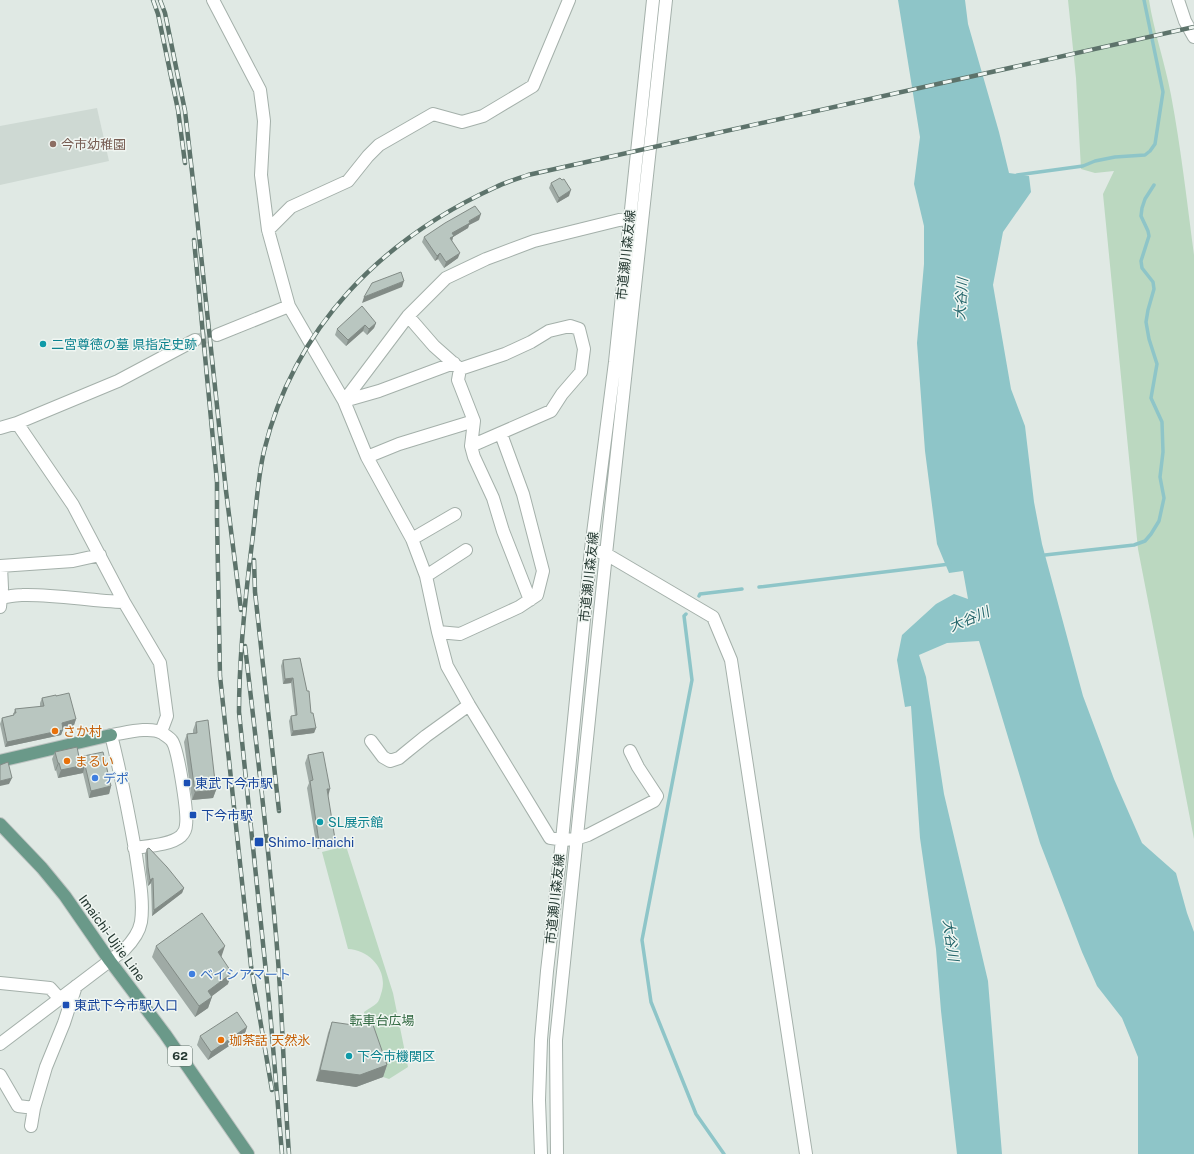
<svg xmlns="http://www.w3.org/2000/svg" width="1194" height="1154" font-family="'Public Sans','Noto Sans JP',sans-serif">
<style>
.built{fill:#ced9d3}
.green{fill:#bbd8c0}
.water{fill:#8ec5c8}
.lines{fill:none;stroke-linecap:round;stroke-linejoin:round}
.stream{stroke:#8ec5c8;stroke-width:3.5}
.minor-tunnel{stroke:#bac5c0;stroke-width:12;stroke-dasharray:12 6;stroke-linecap:butt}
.minor-casing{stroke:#a4b0aa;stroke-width:14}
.major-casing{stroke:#bdc3c1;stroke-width:14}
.minor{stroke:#fff;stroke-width:12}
.major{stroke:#6a9989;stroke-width:12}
.rail-casing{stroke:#5d736b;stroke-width:4.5}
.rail{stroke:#f0f6f2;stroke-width:3;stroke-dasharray:9;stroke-linecap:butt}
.wall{fill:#9faaa5}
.shaded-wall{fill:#828b86}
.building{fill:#b9c6c0;stroke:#828b86}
.education-dot{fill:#8d6e63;stroke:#f0f6f2;stroke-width:1.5}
.culture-dot{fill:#0f9aa8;stroke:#f0f6f2;stroke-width:1.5}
.food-dot{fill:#e8710a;stroke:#f0f6f2;stroke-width:1.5}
.shop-dot{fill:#3f7fe0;stroke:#f0f6f2;stroke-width:1.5}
.transit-dot{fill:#1a4fb4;stroke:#f0f6f2;stroke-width:1.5}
.labels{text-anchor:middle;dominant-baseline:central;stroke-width:3;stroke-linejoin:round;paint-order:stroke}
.shield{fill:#f0f6f2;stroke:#60706a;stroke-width:1}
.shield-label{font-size:12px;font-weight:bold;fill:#233730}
.education-label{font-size:13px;fill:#785e54;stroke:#f0f6f2;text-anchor:start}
.street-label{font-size:13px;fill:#233730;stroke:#f0f6f2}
.culture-label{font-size:13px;fill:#0d838f;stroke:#f0f6f2;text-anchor:start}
.food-label{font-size:13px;fill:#c56008;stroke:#f0f6f2;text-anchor:start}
.shop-label{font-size:13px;fill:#366cbe;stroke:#f0f6f2;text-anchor:start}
.transit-label{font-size:13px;fill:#164399;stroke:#f0f6f2;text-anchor:start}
.park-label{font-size:13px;fill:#326942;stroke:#f0f6f2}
.water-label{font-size:14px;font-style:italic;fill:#24666b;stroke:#f0f6f2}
</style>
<rect width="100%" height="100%" fill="#e0e9e4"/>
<path class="built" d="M97,108L109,161L0,185V126Z"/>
<path class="green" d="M1068,0H1149C1154,32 1165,63 1171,95C1181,148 1187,202 1194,255V839L1138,549L1103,194L1114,171L1095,173L1081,169L1076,78Z
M346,846L393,993L408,1067L389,1079L383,1077L367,1030L364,1012C368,1009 374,1006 377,1003C379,1001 380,997 381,994C389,972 371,950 348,949L322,852Z"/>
<path class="water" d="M898,0H965L968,24L999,132L1009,173L1029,176L1031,192L1003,232L993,285L1011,389L1025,426L1034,502L1042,544L1083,696L1114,779L1142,843L1176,873L1187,913L1194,932V1154H1138V1057L1122,1018L1097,986L1082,952L1040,843L979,641L947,643L919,655L926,677L944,794L988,981L1002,1154H957L941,1011L936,949L920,838L911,706L905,707L897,660L902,635L936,604L954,594L968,599L963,571L949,573L937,544L925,451L917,343L924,264V226L914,184L920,137Z"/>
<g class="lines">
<path class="stream" d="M1017,175L1083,166L1095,161L1115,157L1145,155L1150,151L1155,144L1163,92L1144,0
M1045,555L1134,545L1145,541L1151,534L1159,521L1164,498L1160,477L1163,452L1162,422L1151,398L1157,364L1149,339L1146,322L1148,310L1154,289L1153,282L1142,268L1141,261L1149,236L1148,231L1141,216L1142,208L1145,199L1154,185
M759,587L950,564
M699,596L700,594L742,589
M686,614L684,616L692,680L642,940L651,1002L696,1114L724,1154"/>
<path class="minor-tunnel" d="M195,340L217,335"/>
<defs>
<path id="minor" d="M213,0L260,90L264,121L261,175L268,230L289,306L344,401L367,457L412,539L426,576L438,632L447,666L469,705L550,838C564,841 574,840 588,835L654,801L657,796L638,767L630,751
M1178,0L1185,21L1194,37
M268,230L291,207L348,181L368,156L379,145L433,114L462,122L483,116L533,86L569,0
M408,316L434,346L460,369L505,354L531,342L549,331L570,326L579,329L584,349L581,372L562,394L551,411L471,446
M217,335L289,306
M460,369L458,380L474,421L471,446L474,457L493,498L503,531L530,600
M344,401L408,316L446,278L486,259L534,241L619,220L630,219
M344,401L379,391L454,363
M17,423L73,505L124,602L160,663L167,716L161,732
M0,428L17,423L118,381L195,340
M367,457L399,444L474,421
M412,539L455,514
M600,552L606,554L623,564L713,617L731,660L806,1154
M0,566L73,561L100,555
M426,576L466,550
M0,598C7,597 14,595 22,595C56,594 90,601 124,602
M0,607L2,588L1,566
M438,632L460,634L519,607L537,595L543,571L523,494L501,434
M371,741L383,757L390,761L399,758L405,753L426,736L469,705
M0,983L50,988L60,999
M0,1044L124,950C132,942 139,933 141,922C144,901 139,876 136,855C129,815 121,775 111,735C125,733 150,726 162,733C165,735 170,738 172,741C178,749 188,813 186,825C186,829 184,833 181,836C171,845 148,846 134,848
M0,1075L18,1106L34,1108
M31,1126L34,1108L46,1067L64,1023L76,986
M541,1154L539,1100L541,1040L547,971L562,840L591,549L615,362L653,0
M557,1154L556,1040L606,554L666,0"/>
<path id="major" d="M0,761L111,735
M0,824L42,868L65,896L110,961L165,1034L248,1154"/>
</defs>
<use href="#minor" class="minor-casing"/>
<use href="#major" class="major-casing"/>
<use href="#minor" class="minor"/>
<use href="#major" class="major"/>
<defs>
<path id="rail" d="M153,0L158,14L178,110L185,163
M160,0L165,13L185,111L195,198L226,491L241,610
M194,240L217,482V518L220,676L251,966L272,1090
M254,560L255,592L279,811
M245,646C257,751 270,855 278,960C283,1025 284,1089 289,1154
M282,1154L270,1011L239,712C239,655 245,599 252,543C256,513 257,481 264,451C294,327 382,239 496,187C506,182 517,179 528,175L1194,27"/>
</defs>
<use href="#rail" class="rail-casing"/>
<use href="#rail" class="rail"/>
</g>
<path class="wall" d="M551,183L569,196L557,203L549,188Z
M479,220L469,225L468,228L453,237L452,241L458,258L444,268L438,259L435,261L422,242L424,237Z
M376,323L374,328L367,335L363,331L346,346L335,335L337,329Z
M300,658L311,713L316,728L314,733L291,736L289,721L291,716H295L291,683L283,684L281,666L283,660Z
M56,696L76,719L74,725L63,728L61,735L5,747L0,724L2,718L13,715L15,709L40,707V703L42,698Z
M196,722L216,790L213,798L192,800L184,742L187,734L193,733V730Z
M55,752L79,757L111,786L109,794L89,798L83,773L58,778L56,770L55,771L52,759Z
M308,755L328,796L332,846L317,849L307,788L309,783L305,763Z
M147,849L184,888L182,893L152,916L151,883L148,886L146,872L145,854Z
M156,946L221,957L228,984L212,996L208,1008L195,1017L152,957Z
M332,1022L387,1065L383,1077L356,1087L316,1081L328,1033Z
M247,1027L244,1036L208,1060L197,1045L200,1036Z"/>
<path class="shaded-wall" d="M571,190L569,196L557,203L559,198Z
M481,214L479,220L469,225L468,228L453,237L452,241L448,244L452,233L469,221Z
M440,253L438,259L435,261L437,256Z
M460,253L458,258L444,268L446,262Z
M404,281L402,287L362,303L364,297Z
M376,323L374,328L367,335L369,329Z
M365,325L363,331L346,346L348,340Z
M293,678L291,683L283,684L285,679Z
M76,719L74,725L60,729L62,723Z
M316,728L314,733L291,736L293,731Z
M63,730L61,735L5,747L7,742Z
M58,763H59L56,770L55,771Z
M85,765L83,773L58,778L61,770Z
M12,778L9,784L0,786V781Z
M111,786L109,794L89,798L91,791Z
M327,789H330L328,797Z
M216,790L213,798L192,800L195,792Z
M335,839L332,846L317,849L319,842Z
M153,878L151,883L148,886L150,880Z
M184,888L182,893L152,916L154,910Z
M225,946L221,958L218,952Z
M232,973L228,984L204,1002L208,991Z
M212,997L208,1008L195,1017L199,1006Z
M247,1027L244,1036L208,1060L211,1052Z
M387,1065L383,1077L356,1087L316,1081L320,1070Z"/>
<path class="building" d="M560,178L562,180L564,179L571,190L559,198L551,183Z
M475,206L481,214L469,221L470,223L452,233L454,236L450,238L460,253L446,262L440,253L437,256L424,237L445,223Z
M401,272L404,281L364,297L372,283Z
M362,306L376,323L369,329L365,325L348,340L337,329Z
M300,658L307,691H309L311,713H313L316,728L293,731L291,716L297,715L293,678L285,679L283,660Z
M69,693L76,719L62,723L63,730L7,742L2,718L14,715V713H16L15,709L44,706L42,698L56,695V696Z
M208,720L216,790L195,792L187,734L197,733L196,722Z
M77,747L79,757L103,752L111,786L91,791L85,765L61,770L59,763H58L55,752Z
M323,752L330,789H327L335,839L319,842L310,781L313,780L308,755Z
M8,762L12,778L0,781V765Z
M149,848L167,867L184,888L154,910L153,878L150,880L148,867L147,849Z
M202,913L225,946L218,952L232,973L208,991L212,997L199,1006L156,946Z
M237,1012L247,1027L211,1052L200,1036Z
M371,1019L387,1065L360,1075L320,1070L332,1022L353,1025Z"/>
<circle class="education-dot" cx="53" cy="144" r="4"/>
<g class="culture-dot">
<circle cx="43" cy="344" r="4"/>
<circle cx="320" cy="822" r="4"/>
<circle cx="349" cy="1056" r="4"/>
</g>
<g class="food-dot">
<circle cx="55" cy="731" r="4"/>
<circle cx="67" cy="761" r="4"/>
<circle cx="221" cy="1040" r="4"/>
</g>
<g class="shop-dot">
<circle cx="95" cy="778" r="4"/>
<circle cx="192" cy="974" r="4"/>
</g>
<g class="transit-dot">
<rect x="183" y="779" width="8" height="8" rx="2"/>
<rect x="189" y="811" width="8" height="8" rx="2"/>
<rect x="254" y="837" width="10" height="10" rx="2"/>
<rect x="62" y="1001" width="8" height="8" rx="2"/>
</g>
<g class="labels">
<rect class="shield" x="168" y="1046" width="24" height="20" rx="3"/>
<g class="shield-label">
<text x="180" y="1056">62</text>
</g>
<g class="education-label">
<text x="61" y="144">今市幼稚園</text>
</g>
<g class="street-label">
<text transform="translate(626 255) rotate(-84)">市道瀬川森友線</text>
<text transform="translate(589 577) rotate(-84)">市道瀬川森友線</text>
<text transform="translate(555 899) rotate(-84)">市道瀬川森友線</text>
<text transform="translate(112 938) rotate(54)">Imaichi-Ujiie Line</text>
</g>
<g class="culture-label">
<text x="51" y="344">二宮尊徳の墓 県指定史跡</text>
<text x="328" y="822">SL展示館</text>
<text x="357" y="1056">下今市機関区</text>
</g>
<g class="food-label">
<text x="63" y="731">さか村</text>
<text x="75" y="761">まるい</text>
<text x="229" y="1040">珈茶話 天然氷</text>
</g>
<g class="shop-label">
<text x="103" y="778">デポ</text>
<text x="200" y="974">ベイシアマート</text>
</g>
<g class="transit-label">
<text x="195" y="783">東武下今市駅</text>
<text x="201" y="815">下今市駅</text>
<text x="268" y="842">Shimo-Imaichi</text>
<text x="74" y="1005">東武下今市駅入口</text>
</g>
<g class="park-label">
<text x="382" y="1020">転車台広場</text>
</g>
<g class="water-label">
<text transform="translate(961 299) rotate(-86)">大谷川</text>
<text transform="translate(969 619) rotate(-23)">大谷川</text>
<text transform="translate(951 940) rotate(82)">大谷川</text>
</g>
</g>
</svg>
